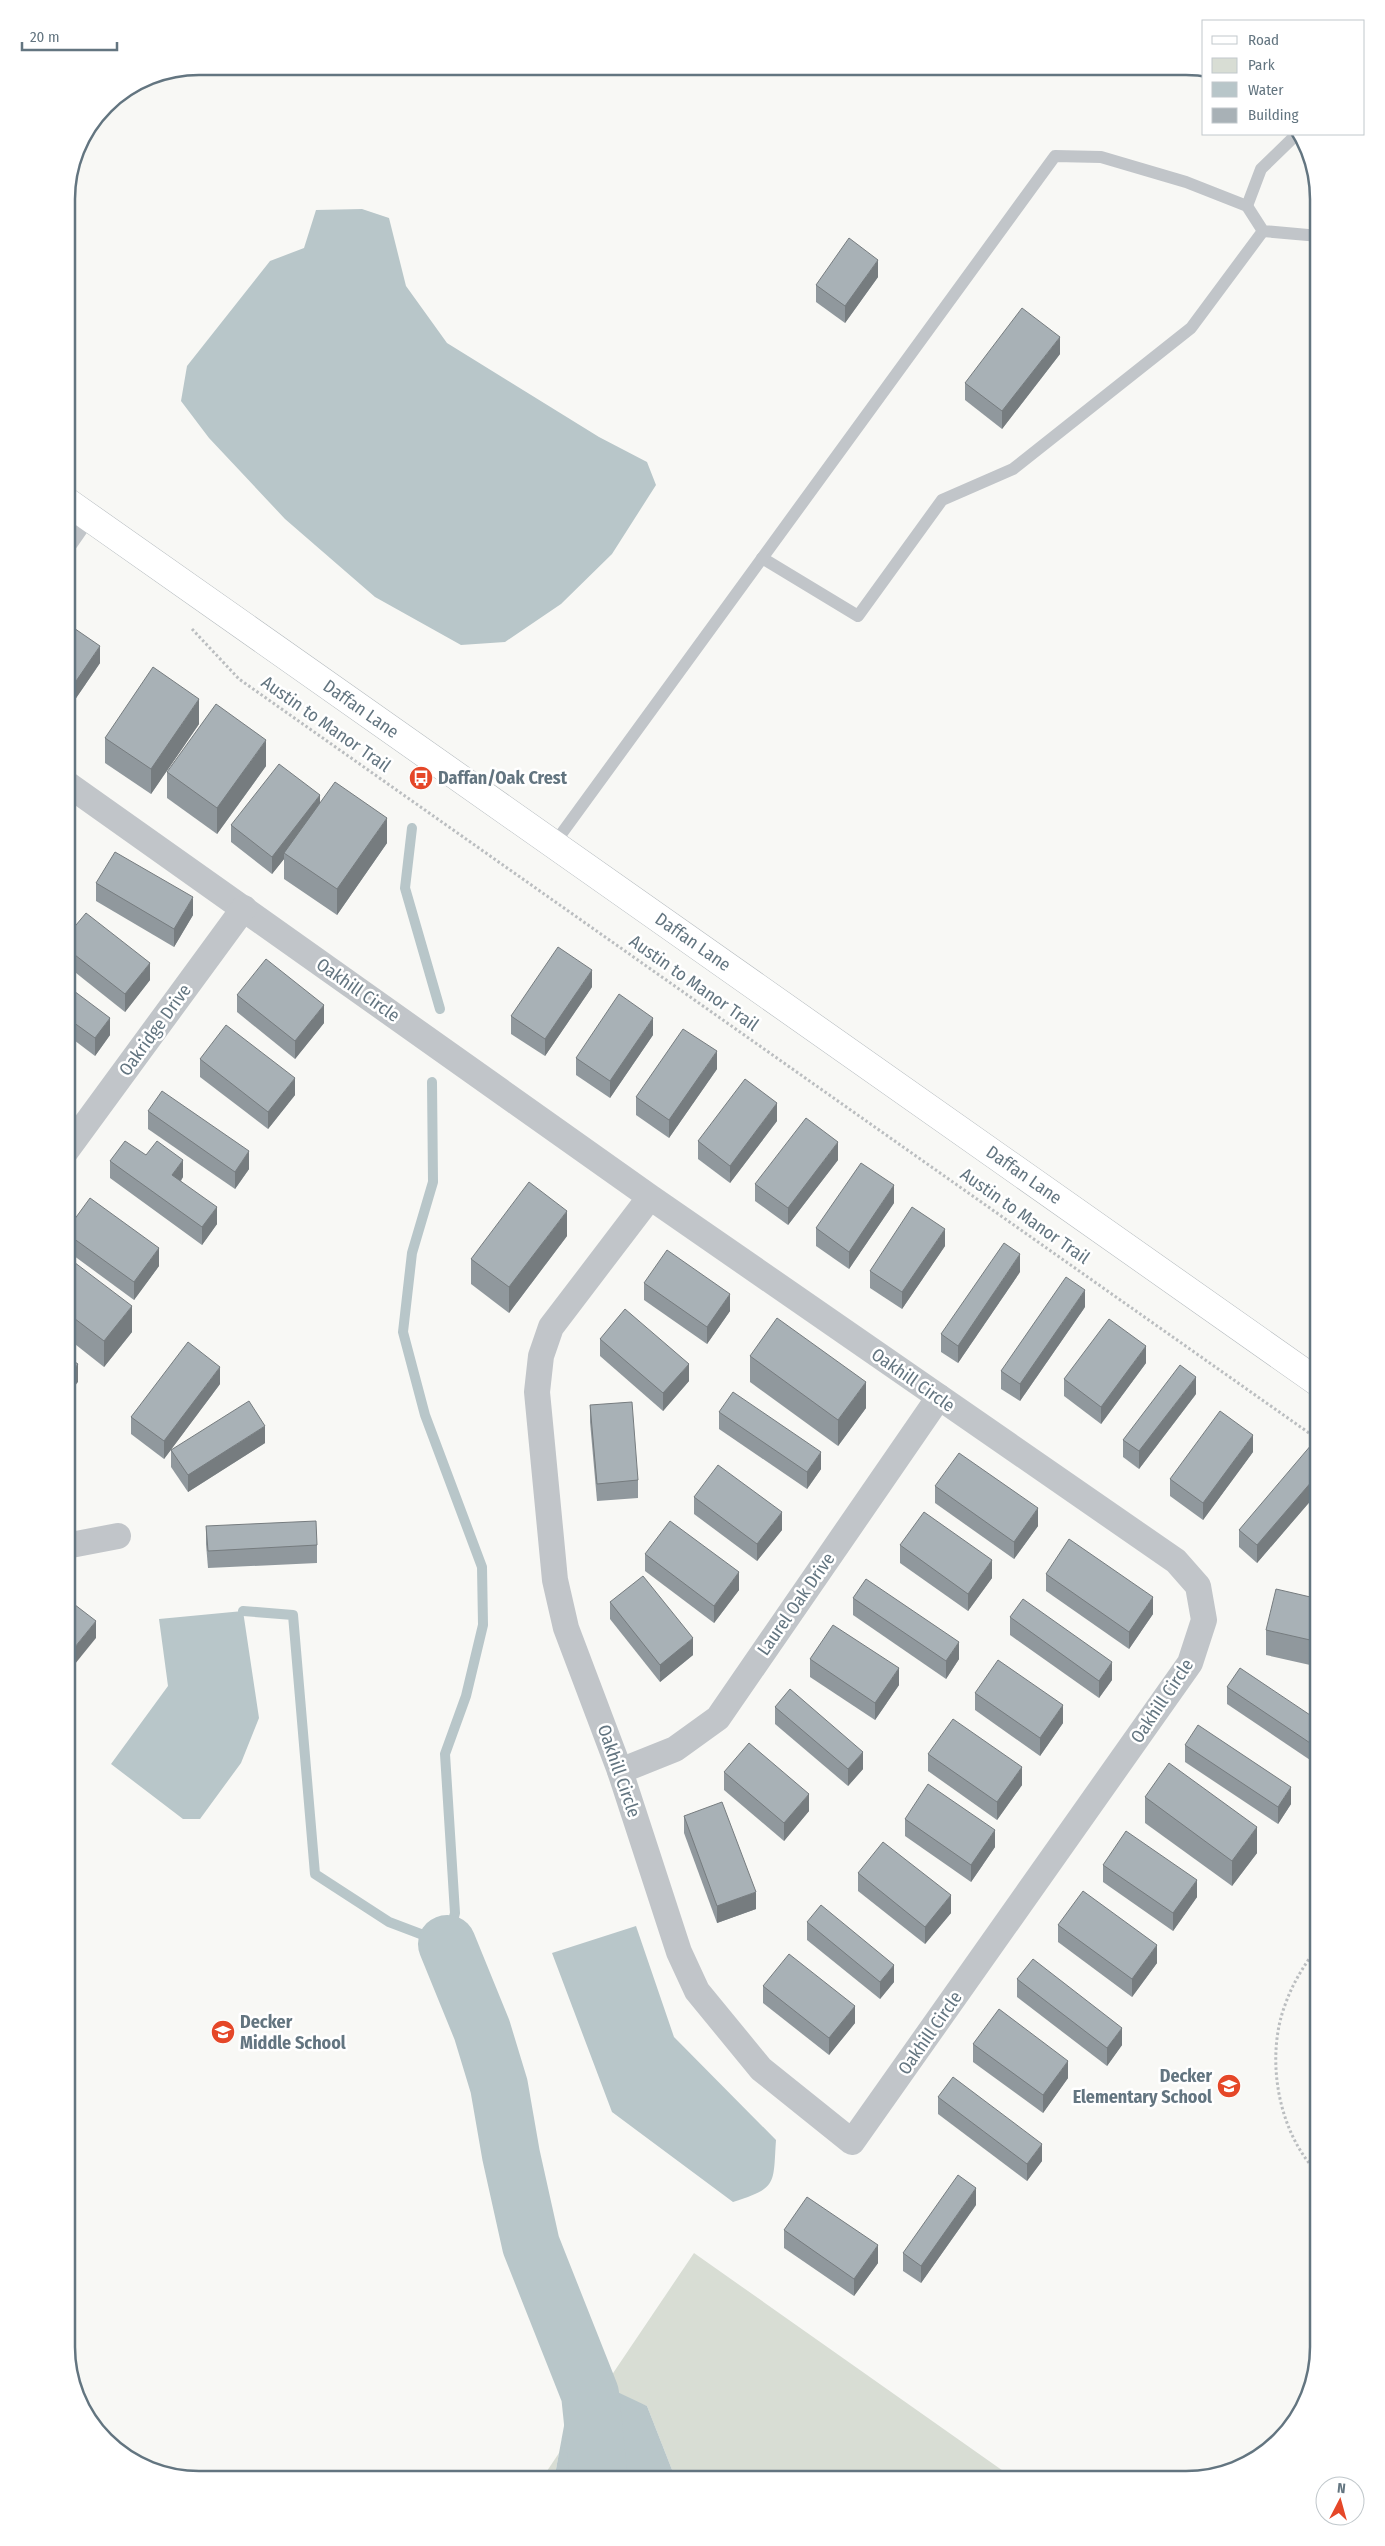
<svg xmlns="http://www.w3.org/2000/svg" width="1385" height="2546" font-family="'Fira Sans Condensed',sans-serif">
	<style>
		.green { fill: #d8ddd4 }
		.water { fill: #b8c6c9 }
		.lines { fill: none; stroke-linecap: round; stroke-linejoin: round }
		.stream { stroke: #b8c6c9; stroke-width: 10 }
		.river { stroke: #b8c6c9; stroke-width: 58 }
		.secondary-casing { stroke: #b3b9bd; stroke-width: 29 }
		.path { stroke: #bbbec0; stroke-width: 3; stroke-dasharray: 2.5 2.5; stroke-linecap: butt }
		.lane { stroke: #c1c5c9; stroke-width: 12 }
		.street { stroke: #c1c5c9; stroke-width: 26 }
		.secondary { stroke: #fff; stroke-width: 28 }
		.wall { fill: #90989d }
		.shaded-wall { fill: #767c7f }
		.building { fill: #a8b1b6; stroke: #767c7f }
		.labels { text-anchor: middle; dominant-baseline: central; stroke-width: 5; stroke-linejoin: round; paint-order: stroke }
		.street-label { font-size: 18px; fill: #637580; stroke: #fff }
		.poi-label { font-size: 18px; font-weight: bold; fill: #637580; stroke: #fff; text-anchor: start }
		.rim { fill: none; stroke: #637580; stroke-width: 2.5 }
	</style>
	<rect width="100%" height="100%" fill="#f8f8f5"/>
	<g class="green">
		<path d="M694,2253L1016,2480H676L647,2406L601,2391Z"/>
		<path d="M559,2453L554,2480H541Z"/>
	</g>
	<g class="water">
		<path d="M362,209L389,218L406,286L447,343L599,437L647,462L656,485L612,554L561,604L505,642L461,645L375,597L285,519L209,438L181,401L187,366L270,261L304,248L316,210Z"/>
		<path d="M243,1611L259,1718L241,1763L200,1819H183L111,1764L168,1686L159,1619Z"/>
		<path d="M636,1926L674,2037L776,2140C773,2184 778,2188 733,2202L612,2112L552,1953Z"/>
		<path d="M611,2389L647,2406L676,2480H554L569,2399Z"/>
	</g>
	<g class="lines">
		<g class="stream">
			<path d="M412,828L405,888L440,1009"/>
			<path d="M243,1611L293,1615L315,1874L389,1922L447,1944L455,1913L445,1754L466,1696L483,1625L482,1567L425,1415L403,1332L412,1253L433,1182L432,1082"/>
		</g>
		<path class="river" d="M447,1944L482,2030L499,2086L511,2155L531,2245L590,2394L599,2480"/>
		<g class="secondary-casing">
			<path id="secondary" d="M66,501L1319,1383"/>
		</g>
		<g class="path">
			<path d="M192,629L239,679L1319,1440"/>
			<path d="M1319,2174C1278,2134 1265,2058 1285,2005C1293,1982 1305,1964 1319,1945"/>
		</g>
		<g class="lane">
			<path d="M1247,206L1261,169L1297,134"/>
			<path d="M762,558L858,616L942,500L1013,469L1191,328L1263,231"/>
			<path d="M554,844L1055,156L1101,157L1186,182L1247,206L1263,231L1319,236"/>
		</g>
		<g class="street">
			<path d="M66,540L84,514"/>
			<path d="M66,783L650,1197L1176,1561L1198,1586L1204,1620L1190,1663L852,2142L761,2069L697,1991L679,1952L620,1771L566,1628L555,1580L537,1392L541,1356L551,1327L650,1197"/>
			<path d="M66,1151L244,908"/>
			<path d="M66,1543L71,1545L118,1536"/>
			<path d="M620,1771L675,1749L718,1718L939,1397"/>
		</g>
		<use href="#secondary" class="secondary"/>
	</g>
	<g class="wall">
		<path d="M878,277L845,323L816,302V285Z"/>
		<path d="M1060,354L1002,429L965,400V383Z"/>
		<path d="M66,626L100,663L72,704L66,700Z"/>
		<path d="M199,724L151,794L105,763V738Z"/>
		<path d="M266,766L217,834L167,798V772Z"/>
		<path d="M320,802L387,843L337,915L284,879V859L272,874L231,842V825Z"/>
		<path d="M96,883L193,915L174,947L96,901Z"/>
		<path d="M66,937L150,980L125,1012L66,965Z"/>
		<path d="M66,985L110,1035L95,1056L66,1034Z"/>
		<path d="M592,987L545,1056L511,1034V1016Z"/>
		<path d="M237,995L324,1023L295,1059L237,1012Z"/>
		<path d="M653,1035L610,1098L576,1075V1058Z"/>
		<path d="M200,1059L295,1095L268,1129L200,1077Z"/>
		<path d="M717,1069L669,1138L636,1115V1097Z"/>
		<path d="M148,1111L249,1169L235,1189L148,1129Z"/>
		<path d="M777,1121L730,1183L698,1159V1141Z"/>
		<path d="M146,1155L183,1177L181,1181L217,1224L202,1245L110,1178V1161Z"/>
		<path d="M838,1160L788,1225L755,1201V1184Z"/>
		<path d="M894,1203L849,1269L816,1246V1228Z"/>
		<path d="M66,1231L159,1266L134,1300L66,1250Z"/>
		<path d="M567,1236L509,1313L471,1284V1259Z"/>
		<path d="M945,1246L902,1309L870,1288V1271Z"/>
		<path d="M66,1256L132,1332L104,1367L66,1337Z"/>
		<path d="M1020,1272L958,1363L941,1352V1334Z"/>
		<path d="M644,1283L730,1311L707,1344L644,1300Z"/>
		<path d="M1085,1307L1020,1401L1001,1389V1371Z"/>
		<path d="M600,1339L689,1381L663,1411L600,1356Z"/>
		<path d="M750,1356L866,1408L838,1446L750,1382Z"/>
		<path d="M1146,1363L1101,1424L1064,1396V1379Z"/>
		<path d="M220,1384L164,1459L131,1434V1417Z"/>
		<path d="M1196,1394L1139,1469L1123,1457V1440Z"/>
		<path d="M590,1405L638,1480V1498L597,1501L590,1422Z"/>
		<path d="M719,1412L821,1469L807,1489L719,1429Z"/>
		<path d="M265,1443L188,1492L171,1467V1450Z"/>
		<path d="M1319,1450V1491L1257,1563L1239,1547V1530Z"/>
		<path d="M1253,1452L1203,1520L1170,1496V1479Z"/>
		<path d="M935,1486L1038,1526L1014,1559L935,1503Z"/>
		<path d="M694,1497L782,1530L757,1561L694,1514Z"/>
		<path d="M206,1526L317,1545V1563L208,1568L206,1544Z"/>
		<path d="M900,1545L992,1578L968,1611L900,1563Z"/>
		<path d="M645,1554L739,1590L714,1623L645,1571Z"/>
		<path d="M1046,1574L1153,1614L1129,1649L1046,1591Z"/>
		<path d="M853,1598L959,1659L946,1679L853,1615Z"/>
		<path d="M1319,1599V1667L1266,1655V1630Z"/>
		<path d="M610,1602L693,1655L660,1682L610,1619Z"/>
		<path d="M1010,1617L1112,1680L1099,1698L1010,1635Z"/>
		<path d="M810,1659L899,1685L875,1720L810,1677Z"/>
		<path d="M1227,1687L1319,1721V1766L1227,1704Z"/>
		<path d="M975,1693L1063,1723L1040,1756L975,1710Z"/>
		<path d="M775,1707L863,1769L848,1786L775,1724Z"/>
		<path d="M1185,1745L1291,1804L1278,1824L1185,1762Z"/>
		<path d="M928,1754L1022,1785L997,1820L928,1771Z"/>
		<path d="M724,1772L809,1811L784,1841L724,1790Z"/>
		<path d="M1145,1797L1257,1853L1232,1886L1145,1823Z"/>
		<path d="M684,1816L756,1909L717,1923L684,1833Z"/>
		<path d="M905,1819L995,1847L971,1882L905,1836Z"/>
		<path d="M1103,1865L1197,1897L1173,1931L1103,1882Z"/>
		<path d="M858,1873L951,1913L925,1944L858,1891Z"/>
		<path d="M807,1922L894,1982L880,1999L807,1940Z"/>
		<path d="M1058,1925L1157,1963L1132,1997L1058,1942Z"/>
		<path d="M1017,1979L1122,2045L1107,2066L1017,1997Z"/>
		<path d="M763,1986L855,2023L829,2055L763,2003Z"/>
		<path d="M973,2044L1068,2078L1043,2113L973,2062Z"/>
		<path d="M938,2097L1042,2161L1027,2181L938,2114Z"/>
		<path d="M976,2205L921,2283L903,2271V2253Z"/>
		<path d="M784,2230L878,2263L854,2296L784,2248Z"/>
	</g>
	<g class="shaded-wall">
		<path d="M878,260V277L845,323V306Z"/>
		<path d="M1060,337V354L1002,429V411Z"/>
		<path d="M100,646V663L72,704V687Z"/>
		<path d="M199,699V724L151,794V769Z"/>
		<path d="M266,740V766L217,834V808Z"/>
		<path d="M320,795V813L284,853V859L272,874V857Z"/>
		<path d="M387,818V843L337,915V889Z"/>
		<path d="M193,897V915L174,947V929Z"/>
		<path d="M150,963V980L125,1012V994Z"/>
		<path d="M592,970V987L545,1056V1039Z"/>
		<path d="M324,1005V1023L295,1059V1041Z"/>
		<path d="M110,1018V1035L95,1056V1038Z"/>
		<path d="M653,1018V1035L610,1098V1081Z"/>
		<path d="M717,1051V1069L669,1138V1120Z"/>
		<path d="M295,1078V1095L268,1129V1112Z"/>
		<path d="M777,1103V1121L730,1183V1166Z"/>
		<path d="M838,1142V1160L788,1225V1208Z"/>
		<path d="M249,1151V1169L235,1189V1172Z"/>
		<path d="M183,1160V1177L172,1192V1175Z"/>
		<path d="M894,1185V1203L849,1269V1252Z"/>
		<path d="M217,1207V1224L202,1245V1227Z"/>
		<path d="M567,1211V1236L509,1313V1287Z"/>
		<path d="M945,1229V1246L902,1309V1292Z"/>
		<path d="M159,1248V1266L134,1300V1282Z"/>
		<path d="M1020,1254V1272L958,1363V1346Z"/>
		<path d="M1085,1290V1307L1020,1401V1384Z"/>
		<path d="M730,1294V1311L707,1344V1327Z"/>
		<path d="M132,1306V1332L104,1367V1341Z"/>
		<path d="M1146,1346V1363L1101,1424V1407Z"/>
		<path d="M78,1364V1382L66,1397V1380Z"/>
		<path d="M689,1364V1381L663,1411V1393Z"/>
		<path d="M220,1367V1384L164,1459V1441Z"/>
		<path d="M1196,1377V1394L1139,1469V1451Z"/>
		<path d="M866,1382V1408L838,1446V1420Z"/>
		<path d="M265,1426V1443L188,1492V1475Z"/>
		<path d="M1253,1435V1452L1203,1520V1503Z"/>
		<path d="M821,1452V1469L807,1489V1472Z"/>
		<path d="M1319,1473V1491L1257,1563V1545Z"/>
		<path d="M1038,1508V1526L1014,1559V1542Z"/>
		<path d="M782,1512V1530L757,1561V1544Z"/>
		<path d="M992,1560V1578L968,1611V1594Z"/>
		<path d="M739,1572V1590L714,1623V1606Z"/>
		<path d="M1153,1597V1614L1129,1649V1632Z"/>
		<path d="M96,1621V1638L66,1675V1658Z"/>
		<path d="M693,1638V1655L660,1682V1665Z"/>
		<path d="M959,1642V1659L946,1679V1661Z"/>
		<path d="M1112,1662V1680L1099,1698V1681Z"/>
		<path d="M899,1668V1685L875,1720V1703Z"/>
		<path d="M1063,1705V1723L1040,1756V1738Z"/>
		<path d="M863,1752V1769L848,1786V1769Z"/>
		<path d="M1022,1767V1785L997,1820V1802Z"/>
		<path d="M1291,1787V1804L1278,1824V1807Z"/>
		<path d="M809,1794V1811L784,1841V1823Z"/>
		<path d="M1257,1827V1853L1232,1886V1861Z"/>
		<path d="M995,1830V1847L971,1882V1865Z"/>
		<path d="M1197,1880V1897L1173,1931V1913Z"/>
		<path d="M756,1892V1909L717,1923V1906Z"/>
		<path d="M951,1895V1913L925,1944V1927Z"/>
		<path d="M1157,1945V1963L1132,1997V1979Z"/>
		<path d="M894,1965V1982L880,1999V1982Z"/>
		<path d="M855,2006V2023L829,2055V2038Z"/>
		<path d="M1122,2028V2045L1107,2066V2048Z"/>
		<path d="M1068,2061V2078L1043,2113V2095Z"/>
		<path d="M1042,2144V2161L1027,2181V2164Z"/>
		<path d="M976,2188V2205L921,2283V2266Z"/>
		<path d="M878,2245V2263L854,2296V2279Z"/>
	</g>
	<g class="building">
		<path d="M849,238L878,260L845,306L816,285Z"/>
		<path d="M1022,308L1060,337L1002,411L965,383Z"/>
		<path d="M68,624L100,646L72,687L66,683V626Z"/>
		<path d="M153,667L199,699L151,769L105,738Z"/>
		<path d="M216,704L266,740L217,808L167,772Z"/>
		<path d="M279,764L320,795L272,857L231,825Z"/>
		<path d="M335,782L387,818L337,889L284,853Z"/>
		<path d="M115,852L193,897L174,929L96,883Z"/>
		<path d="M86,913L150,963L125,994L66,948V937Z"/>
		<path d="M558,947L592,970L545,1039L511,1016Z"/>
		<path d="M266,959L324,1005L295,1041L237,995Z"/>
		<path d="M66,985L110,1018L95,1038L66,1017Z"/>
		<path d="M619,994L653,1018L610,1081L576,1058Z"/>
		<path d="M226,1025L295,1078L268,1112L200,1059Z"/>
		<path d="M683,1029L717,1051L669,1120L636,1097Z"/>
		<path d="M745,1079L777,1103L730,1166L698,1141Z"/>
		<path d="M162,1091L249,1151L235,1172L148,1111Z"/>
		<path d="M806,1118L838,1142L788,1208L755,1184Z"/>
		<path d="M125,1141L146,1155L157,1141L183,1160L172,1175L217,1207L202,1227L110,1161Z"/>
		<path d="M861,1163L894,1185L849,1252L816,1228Z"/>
		<path d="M529,1182L567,1211L509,1287L471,1259Z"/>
		<path d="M90,1198L159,1248L134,1282L66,1233V1231Z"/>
		<path d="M912,1207L945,1229L902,1292L870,1271Z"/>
		<path d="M1004,1243L1020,1254L958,1346L941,1334Z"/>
		<path d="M667,1250L730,1294L707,1327L644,1283Z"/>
		<path d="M66,1256L132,1306L104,1341L66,1312Z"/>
		<path d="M1066,1277L1085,1290L1020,1384L1001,1371Z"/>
		<path d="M625,1309L689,1364L663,1393L600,1339Z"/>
		<path d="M777,1318L866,1382L838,1420L750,1356Z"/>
		<path d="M1109,1319L1146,1346L1101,1407L1064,1379Z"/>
		<path d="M188,1342L220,1367L164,1441L131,1417Z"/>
		<path d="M66,1356L78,1364L66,1380Z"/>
		<path d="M1180,1365L1196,1377L1139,1451L1123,1440Z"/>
		<path d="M733,1392L821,1452L807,1472L719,1412Z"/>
		<path d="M249,1401L265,1426L188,1475L171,1450Z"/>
		<path d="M632,1402L638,1480L597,1484L590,1405Z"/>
		<path d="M1220,1411L1253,1435L1203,1503L1170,1479Z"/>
		<path d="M1312,1444L1319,1450V1473L1257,1545L1239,1530Z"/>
		<path d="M959,1453L1038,1508L1014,1542L935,1486Z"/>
		<path d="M718,1465L782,1512L757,1544L694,1497Z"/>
		<path d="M924,1512L992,1560L968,1594L900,1545Z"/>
		<path d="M316,1521L317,1545L208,1551L206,1526Z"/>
		<path d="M670,1521L739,1572L714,1606L645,1554Z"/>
		<path d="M1069,1539L1153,1597L1129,1632L1046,1574Z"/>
		<path d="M643,1576L693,1638L660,1665L610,1602Z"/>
		<path d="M866,1579L959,1642L946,1661L853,1598Z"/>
		<path d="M1276,1589L1319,1599V1642L1266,1630Z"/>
		<path d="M66,1598L96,1621L66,1658Z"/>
		<path d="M1023,1599L1112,1662L1099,1681L1010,1617Z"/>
		<path d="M833,1625L899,1668L875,1703L810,1659Z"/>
		<path d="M998,1660L1063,1705L1040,1738L975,1693Z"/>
		<path d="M1240,1668L1319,1721V1749L1227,1687Z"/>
		<path d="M790,1689L863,1752L848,1769L775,1707Z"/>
		<path d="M953,1719L1022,1767L997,1802L928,1754Z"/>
		<path d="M1198,1725L1291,1787L1278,1807L1185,1745Z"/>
		<path d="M749,1743L809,1794L784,1823L724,1772Z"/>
		<path d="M1169,1763L1257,1827L1232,1861L1145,1797Z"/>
		<path d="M928,1784L995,1830L971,1865L905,1819Z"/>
		<path d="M722,1802L756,1892L717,1906L684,1816Z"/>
		<path d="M1126,1831L1197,1880L1173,1913L1103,1865Z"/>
		<path d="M883,1842L951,1895L925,1927L858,1873Z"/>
		<path d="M1083,1891L1157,1945L1132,1979L1058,1925Z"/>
		<path d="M821,1905L894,1965L880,1982L807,1922Z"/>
		<path d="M789,1954L855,2006L829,2038L763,1986Z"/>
		<path d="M1033,1959L1122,2028L1107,2048L1017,1979Z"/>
		<path d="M999,2009L1068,2061L1043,2095L973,2044Z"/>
		<path d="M953,2077L1042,2144L1027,2164L938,2097Z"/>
		<path d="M958,2175L976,2188L921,2266L903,2253Z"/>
		<path d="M807,2197L878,2245L854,2279L784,2230Z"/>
	</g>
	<defs>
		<g id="bus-disc" transform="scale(1.25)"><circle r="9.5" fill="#e54728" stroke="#fff"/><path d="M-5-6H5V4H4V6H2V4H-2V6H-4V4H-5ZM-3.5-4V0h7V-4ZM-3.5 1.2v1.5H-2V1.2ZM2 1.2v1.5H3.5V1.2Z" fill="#fff"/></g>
		<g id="school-disc" transform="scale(1.25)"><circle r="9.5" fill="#e54728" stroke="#fff"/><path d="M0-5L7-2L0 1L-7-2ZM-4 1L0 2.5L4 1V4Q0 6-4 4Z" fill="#fff"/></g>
	</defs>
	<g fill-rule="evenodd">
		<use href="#bus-disc" x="421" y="778"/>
		<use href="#school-disc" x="223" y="2032"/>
		<use href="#school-disc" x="1229" y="2086"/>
	</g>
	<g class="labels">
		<g class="street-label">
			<text transform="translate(361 709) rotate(35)">Daffan Lane</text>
			<text transform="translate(326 724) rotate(35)">Austin to Manor Trail</text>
			<text transform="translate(693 942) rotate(35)">Daffan Lane</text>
			<text transform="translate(694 983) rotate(35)">Austin to Manor Trail</text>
			<text transform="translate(358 990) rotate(35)">Oakhill Circle</text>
			<text transform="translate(155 1030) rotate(-54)">Oakridge Drive</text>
			<text transform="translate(1024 1175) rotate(35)">Daffan Lane</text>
			<text transform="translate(1025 1216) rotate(35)">Austin to Manor Trail</text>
			<text transform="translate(913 1380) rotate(35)">Oakhill Circle</text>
			<text transform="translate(796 1604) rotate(-55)">Laurel Oak Drive</text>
			<text transform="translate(1162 1701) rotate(-56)">Oakhill Circle</text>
			<text transform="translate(619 1771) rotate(71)">Oakhill Circle</text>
			<text transform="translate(930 2033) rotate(-55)">Oakhill Circle</text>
		</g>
		<g class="poi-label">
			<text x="438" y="778">Daffan/Oak Crest</text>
			<text x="240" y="2022">Decker<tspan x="240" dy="21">Middle School</tspan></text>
			<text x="1212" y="2076" text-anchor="end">Decker<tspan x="1212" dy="21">Elementary School</tspan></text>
		</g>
	</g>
	<path d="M0 0H1385V2546H0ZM199 75H1186A124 124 0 0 1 1310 199V2347A124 124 0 0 1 1186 2471H199A124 124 0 0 1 75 2347V199A124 124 0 0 1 199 75Z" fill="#fff" fill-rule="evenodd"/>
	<path class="rim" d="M199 75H1186A124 124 0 0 1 1310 199V2347A124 124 0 0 1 1186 2471H199A124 124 0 0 1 75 2347V199A124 124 0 0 1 199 75Z"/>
	<rect x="1202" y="20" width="162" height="115" fill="#ffffff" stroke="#c1c8cc"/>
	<rect x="1212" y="36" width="25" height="8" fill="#ffffff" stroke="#c1c8cc"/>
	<text x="1248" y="45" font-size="15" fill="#637580">Road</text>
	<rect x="1212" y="58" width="25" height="15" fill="#d8ddd4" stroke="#c1c8cc"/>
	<text x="1248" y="70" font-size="15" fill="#637580">Park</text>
	<rect x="1212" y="82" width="25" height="15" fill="#b8c6c9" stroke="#c1c8cc"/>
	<text x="1248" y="95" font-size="15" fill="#637580">Water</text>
	<rect x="1212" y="108" width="25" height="15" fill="#a8b1b6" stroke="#c1c8cc"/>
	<text x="1248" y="120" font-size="15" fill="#637580">Building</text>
	<g transform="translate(1340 2501) rotate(6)"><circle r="24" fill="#ffffff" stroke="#c1c8cc"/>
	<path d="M0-4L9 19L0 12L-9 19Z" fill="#e54728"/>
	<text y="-8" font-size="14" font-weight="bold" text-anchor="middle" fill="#637580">N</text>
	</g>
	<path d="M22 42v8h95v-8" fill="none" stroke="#637580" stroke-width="2.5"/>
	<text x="30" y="42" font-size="15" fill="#637580" stroke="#ffffff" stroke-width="4" paint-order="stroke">20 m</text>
</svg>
